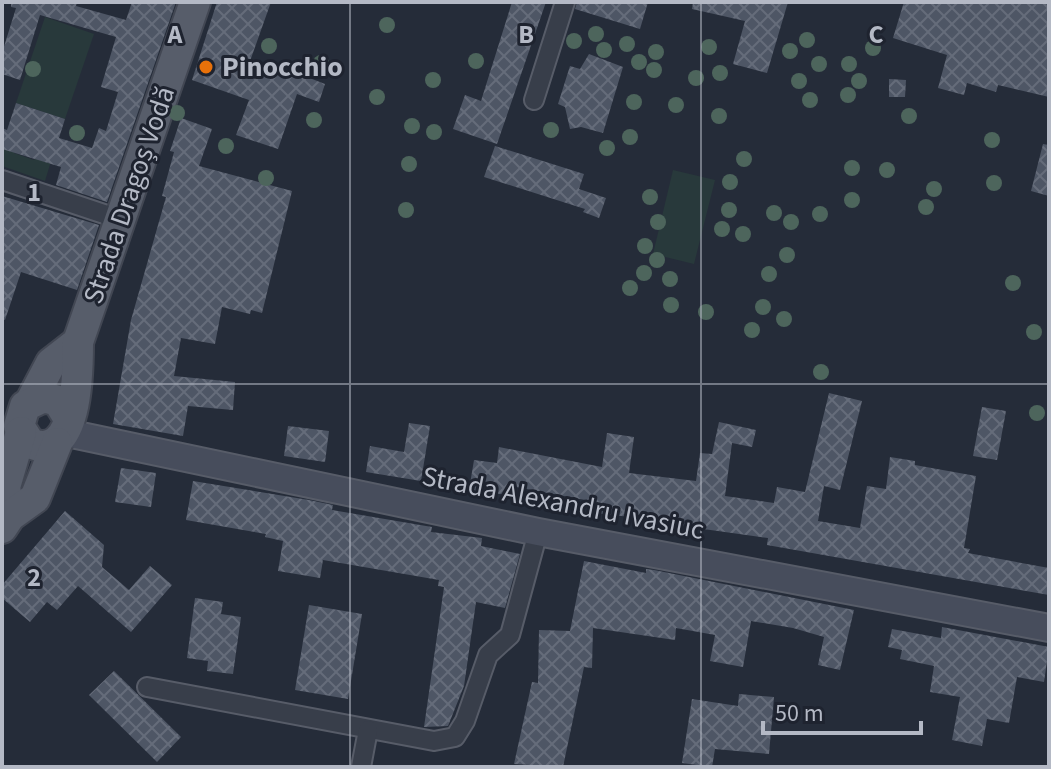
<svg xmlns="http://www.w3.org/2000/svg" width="1051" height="769" font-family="'Source Sans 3',sans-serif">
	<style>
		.grass { fill: #28393b }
		.building { fill: url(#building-cross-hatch) }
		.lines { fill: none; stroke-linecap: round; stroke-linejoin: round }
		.minor-casing { stroke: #575c68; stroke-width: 22 }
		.secondary-casing { stroke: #575c68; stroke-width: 30 }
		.primary-casing { stroke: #424753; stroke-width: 34 }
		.minor { stroke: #383e4a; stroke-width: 18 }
		.secondary { stroke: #474d5c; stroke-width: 26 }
		.primary { stroke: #575d6a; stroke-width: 30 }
		.tree { fill: #4d655c }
		.grid { fill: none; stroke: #b4b9c5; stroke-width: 2; stroke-opacity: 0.55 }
		.food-dot { fill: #e8710a; stroke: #1e232f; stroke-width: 3 }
		.labels { text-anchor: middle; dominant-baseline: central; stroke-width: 6; stroke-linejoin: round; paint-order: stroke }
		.poi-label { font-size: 28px; font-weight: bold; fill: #b4b9c5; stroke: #1e232f; text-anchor: start }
		.street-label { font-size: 28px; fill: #b4b9c5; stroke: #1e232f }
		.grid-label { font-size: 26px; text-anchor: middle; font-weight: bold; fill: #b4b9c5; stroke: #1e232f; stroke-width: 6; stroke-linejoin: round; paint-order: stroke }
	</style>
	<defs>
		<pattern id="building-cross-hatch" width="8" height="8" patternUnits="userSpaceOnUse" patternTransform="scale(2)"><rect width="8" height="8" fill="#4e5665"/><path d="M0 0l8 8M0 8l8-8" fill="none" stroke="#656c7a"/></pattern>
	</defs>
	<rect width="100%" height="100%" fill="#252c39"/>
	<g class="grass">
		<path d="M45,17L94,34L65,119L16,103Z"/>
		<path d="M2,144L16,145L14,153L34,160L37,153L52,158L45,181L2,166Z"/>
		<path d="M673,170L715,180L694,264L653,254Z"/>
	</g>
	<g class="building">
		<path d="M11,2H77L76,6L126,20L132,2H176L107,202L56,185L61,167L2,149V128L7,130L16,103L65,119L59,138L92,148L99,128L106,131L118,92L101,87L116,37L40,15L20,80L2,74V53L16,8L11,7Z"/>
		<path d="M217,2H271L249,64L286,78L289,70L325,84L319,102L297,94L278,149L236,135L249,100L192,80Z"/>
		<path d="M512,2H546L497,144L453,129L465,95L481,101Z"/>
		<path d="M577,2H648L640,29L575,9Z"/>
		<path d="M693,2H788L767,73L733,64L745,21L692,9Z"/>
		<path d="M904,2H1049V97L998,85L996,92L967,83L964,95L938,88L947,55L893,38Z"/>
		<path d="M589,54L623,67L603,133L581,127L570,129L565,107L558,104L570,66L580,69Z"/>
		<path d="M889,79L906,80L905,97H889Z"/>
		<path d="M181,118L212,129L199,166L292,191L262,313L251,310L250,314L222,307L215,344L181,338L174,376L235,382L233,410L188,406L183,436L113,424L131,320L166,197L162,196L174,152L170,151Z"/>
		<path d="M1043,144L1049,145V196L1031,191Z"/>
		<path d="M495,146L584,174L579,189L606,198L599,218L583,212L585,209L484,177Z"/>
		<path d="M2,196L99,225L77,290L21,272L5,320L2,319Z"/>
		<path d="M829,393L862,401L840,490L824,486L818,521L860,528L867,486L886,489L890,457L915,461V465L976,476L964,548L970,549L968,553L1049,568V595L767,545L768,538L682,526L683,523L595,513L596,502L516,487L515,496L469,490L474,460L497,463L499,447L602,467L607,433L634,437L629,473L696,481L700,453L712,454L719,422L756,430L752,447L732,443L725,496L774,503L777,487L805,492Z"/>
		<path d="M982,407L1006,411L997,460L973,456Z"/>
		<path d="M409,423L430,426L421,481L366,472L370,446L404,452Z"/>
		<path d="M288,426L329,431L325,462L284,456Z"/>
		<path d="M121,468L156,473L151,507L115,502Z"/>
		<path d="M193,481L309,500L333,505L332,510L432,527L431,532L482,538L481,546L520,554L505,608L476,602L464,686L448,726L424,727L444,587L438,586L439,580L323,560L320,578L278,571L283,541L265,537L266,534L186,520Z"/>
		<path d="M65,511L104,545L102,567L129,590L150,566L172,585L131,632L78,586L57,610L47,602L30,622L2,598V585Z"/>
		<path d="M584,561L646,573V569L654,570L854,610L840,670L818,665L824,637L793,628L751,621L743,667L710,661L715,635L676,628L675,640L593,628L592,668L584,667L563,767L514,764L532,682L538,683L539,630L570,631Z"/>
		<path d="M195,598L223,602L221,614L241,617L233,674L207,671L208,661L187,658Z"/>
		<path d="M309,605L362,614L348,699L295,690Z"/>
		<path d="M942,627L1049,647L1044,682L1017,677L1009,723L987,719L982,746L952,740L960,697L930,692L934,666L900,659L902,650L888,647L892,629L941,638Z"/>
		<path d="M114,671L181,737L157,762L89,695Z"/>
		<path d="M739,694L774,697L769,754L715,749L712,767L682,763L692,699L738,706Z"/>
	</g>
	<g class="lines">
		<g class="minor-casing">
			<g id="minor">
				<path d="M534,100L565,2"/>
				<path d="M2,180L122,220"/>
				<path d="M147,687L434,741L455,737L465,721L488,655L510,635L538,532"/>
				<path d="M361,767L368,730"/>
			</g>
		</g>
		<g class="secondary-casing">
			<path id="secondary" d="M67,433L538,532L1049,628"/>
		</g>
		<g class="primary-casing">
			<g id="primary">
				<path d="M31,401L51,363L78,342"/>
				<path d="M69,419L58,401L44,397L25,406L19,426L30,443C78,464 78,371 78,342L195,2"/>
				<path d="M10,516L5,487L21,432"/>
				<path d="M2,528L10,516L35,498L57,443"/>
			</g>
		</g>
		<use href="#minor" class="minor"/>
		<use href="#secondary" class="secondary"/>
		<use href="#primary" class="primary"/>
	</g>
	<g class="tree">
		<circle cx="387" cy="25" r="8"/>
		<circle cx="596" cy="34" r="8"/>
		<circle cx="807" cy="40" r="8"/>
		<circle cx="574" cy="41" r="8"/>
		<circle cx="627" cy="44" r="8"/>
		<circle cx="269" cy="46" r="8"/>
		<circle cx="709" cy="47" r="8"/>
		<circle cx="873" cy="48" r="8"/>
		<circle cx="604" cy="50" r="8"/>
		<circle cx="790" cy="51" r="8"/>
		<circle cx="656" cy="52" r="8"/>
		<circle cx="476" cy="61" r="8"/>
		<circle cx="639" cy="62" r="8"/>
		<circle cx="321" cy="63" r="8"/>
		<circle cx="819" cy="64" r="8"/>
		<circle cx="849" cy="64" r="8"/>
		<circle cx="33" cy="69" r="8"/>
		<circle cx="654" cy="70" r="8"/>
		<circle cx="720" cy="73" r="8"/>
		<circle cx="696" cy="78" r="8"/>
		<circle cx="433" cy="80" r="8"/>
		<circle cx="799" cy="81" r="8"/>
		<circle cx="859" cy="81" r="8"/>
		<circle cx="848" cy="95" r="8"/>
		<circle cx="377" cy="97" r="8"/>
		<circle cx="810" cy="100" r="8"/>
		<circle cx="634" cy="102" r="8"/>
		<circle cx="676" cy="105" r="8"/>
		<circle cx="177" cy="113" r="8"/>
		<circle cx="719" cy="116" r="8"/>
		<circle cx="909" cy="116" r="8"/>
		<circle cx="314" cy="120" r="8"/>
		<circle cx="412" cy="126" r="8"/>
		<circle cx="551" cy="130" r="8"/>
		<circle cx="434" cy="132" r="8"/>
		<circle cx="77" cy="133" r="8"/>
		<circle cx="630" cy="137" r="8"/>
		<circle cx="992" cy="140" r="8"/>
		<circle cx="226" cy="146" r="8"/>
		<circle cx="607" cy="148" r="8"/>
		<circle cx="744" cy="159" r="8"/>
		<circle cx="409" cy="164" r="8"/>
		<circle cx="852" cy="168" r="8"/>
		<circle cx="887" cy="170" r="8"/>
		<circle cx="266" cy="178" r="8"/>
		<circle cx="730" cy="182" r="8"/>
		<circle cx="994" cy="183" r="8"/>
		<circle cx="934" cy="189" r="8"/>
		<circle cx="650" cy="197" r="8"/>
		<circle cx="852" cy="200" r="8"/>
		<circle cx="926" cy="207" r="8"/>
		<circle cx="406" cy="210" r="8"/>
		<circle cx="729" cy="210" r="8"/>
		<circle cx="774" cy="213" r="8"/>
		<circle cx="820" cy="214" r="8"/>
		<circle cx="658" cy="222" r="8"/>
		<circle cx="791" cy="222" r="8"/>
		<circle cx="722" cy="229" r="8"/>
		<circle cx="743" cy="234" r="8"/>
		<circle cx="645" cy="246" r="8"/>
		<circle cx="787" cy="255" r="8"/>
		<circle cx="657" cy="260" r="8"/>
		<circle cx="644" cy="273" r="8"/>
		<circle cx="769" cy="274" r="8"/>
		<circle cx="670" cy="279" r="8"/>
		<circle cx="1013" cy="283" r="8"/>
		<circle cx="630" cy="288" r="8"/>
		<circle cx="671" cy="305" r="8"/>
		<circle cx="763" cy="307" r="8"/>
		<circle cx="706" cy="312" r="8"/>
		<circle cx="784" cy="319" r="8"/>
		<circle cx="752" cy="330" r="8"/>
		<circle cx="1034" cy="332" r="8"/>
		<circle cx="821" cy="372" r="8"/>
		<circle cx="1037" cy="413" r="8"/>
	</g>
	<path class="grid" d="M350,2V767M701,2V767M2,384H1049"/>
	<circle class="food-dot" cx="206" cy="67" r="8"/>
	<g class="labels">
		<g class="poi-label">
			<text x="222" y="67">Pinocchio</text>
		</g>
		<g class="street-label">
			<text transform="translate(129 195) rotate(-71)">Strada Dragoș Vodă</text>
			<text transform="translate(563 503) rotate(11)">Strada Alexandru Ivasiuc</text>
		</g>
	</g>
	<g class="grid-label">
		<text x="175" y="43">A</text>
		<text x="526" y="43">B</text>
		<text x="876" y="43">C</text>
		<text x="34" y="201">1</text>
		<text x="34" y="586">2</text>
	</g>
	<rect width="1051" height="769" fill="none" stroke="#b4b9c5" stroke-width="8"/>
	<path d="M763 721v12h158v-12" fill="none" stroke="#b4b9c5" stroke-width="4"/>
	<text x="775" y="721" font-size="24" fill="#b4b9c5" stroke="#1e232f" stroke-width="6" paint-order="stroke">50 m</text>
</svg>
